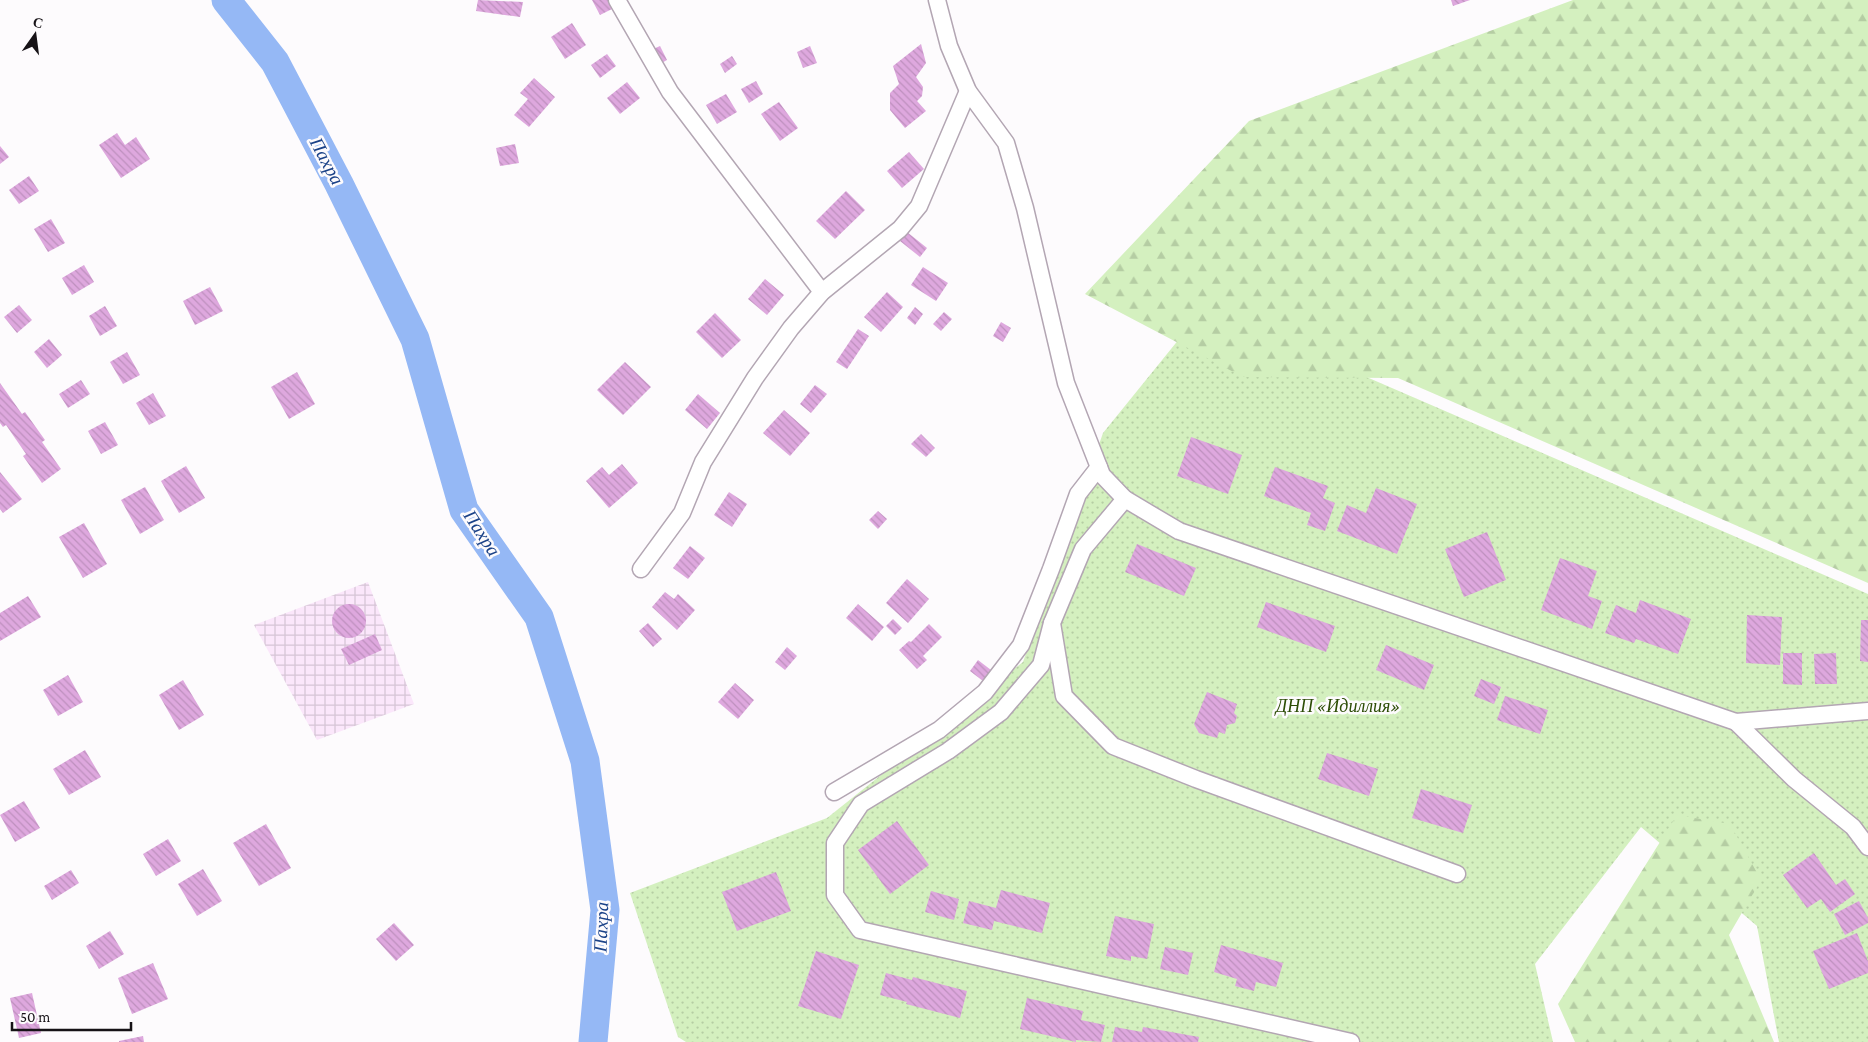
<svg xmlns="http://www.w3.org/2000/svg" width="1868" height="1042" font-family="'Crimson Pro',serif">
	<style>
		.industrial { fill: url(#industrial-grid) }
		.grass { fill: url(#grass-dots) }
		.forest { fill: url(#forest-firs) }
		.lines { fill: none; stroke-linecap: round; stroke-linejoin: round }
		.river { stroke: #95b8f5; stroke-width: 29 }
		.building { fill: url(#building-back-hatch) }
		.minor-casing { stroke: #b3a6b3; stroke-width: 19 }
		.minor { stroke: #fff; stroke-width: 16 }
		.labels { text-anchor: middle; dominant-baseline: central; stroke-width: 5; stroke-linejoin: round; paint-order: stroke }
		.park-label { font-size: 18px; font-style: italic; fill: #2d4d06; stroke: #fdfbfd }
		.water-label { font-size: 19px; font-style: italic; fill: #1b4288; stroke: #fdfbfd }
	</style>
	<defs>
		<pattern id="industrial-grid" width="8" height="8" patternUnits="userSpaceOnUse" patternTransform="scale(1.25)"><rect width="8" height="8" fill="#fbe7fb"/><path d="M0 4h8M4 0v8" fill="none" stroke="#d6c5d6"/></pattern>
		<pattern id="grass-dots" width="8" height="8" patternUnits="userSpaceOnUse" patternTransform="scale(1.25)"><rect width="8" height="8" fill="#d4f0bf"/><path d="M2 2h.1M6 6h.1" fill="none" stroke="#b5cda3" stroke-width="1.8" stroke-linecap="round"/></pattern>
		<pattern id="forest-firs" width="22" height="20" patternUnits="userSpaceOnUse" patternTransform="scale(1.25)"><rect width="22" height="20" fill="#d4f0bf"/><path d="M5 1l3.5 6h-7zM16 11l3.5 6h-7z" fill="#b5cda3"/></pattern>
		<pattern id="building-back-hatch" width="6" height="6" patternUnits="userSpaceOnUse" patternTransform="scale(1.25)"><rect width="6" height="6" fill="#dea8de"/><path d="M-1 5l2 2M0 0l6 6M5-1l2 2" fill="none" stroke="#be90be"/></pattern>
	</defs>
	<rect width="100%" height="100%" fill="#fdfbfd"/>
	<path class="industrial" d="M368,582L414,704L317,740L254,625Z"/>
	<path class="grass" d="M1205,307L1868,594V1042H1779L1757,926L1641,827L1535,964L1553,1042H686L678,1037L630,893L827,818L1023,662L1103,433Z"/>
	<g class="forest">
		<path d="M1573,0H1868V583L1398,378L1243,377L1085,294L1249,121Z"/>
		<path d="M1677,815L1730,824L1761,880L1729,935L1774,1042H1575L1558,1004Z"/>
	</g>
	<g class="lines">
		<path class="river" d="M226,0L275,62L339,184L415,339L464,510L539,617L585,761L605,910L593,1042"/>
	</g>
	<g class="building">
		<path d="M478,0L523,2L520,17L476,11Z"/>
		<path d="M592,0H608L612,9L600,15Z"/>
		<path d="M1451,0H1470L1453,6Z"/>
		<path d="M572,23L586,45L565,59L551,37Z"/>
		<path d="M921,44L926,63L916,77L923,87L922,96L917,101L926,111L905,128L890,110V93L899,84L893,66Z"/>
		<path d="M660,46L667,60L658,65L651,50Z"/>
		<path d="M810,46L817,63L803,68L797,52Z"/>
		<path d="M607,54L616,66L600,78L591,65Z"/>
		<path d="M732,56L737,64L725,73L720,64Z"/>
		<path d="M534,78L555,97L529,127L514,115L528,99L520,93Z"/>
		<path d="M756,81L763,94L749,103L741,89Z"/>
		<path d="M627,82L640,98L620,114L607,98Z"/>
		<path d="M726,94L737,112L717,124L706,105Z"/>
		<path d="M779,102L798,128L780,141L761,114Z"/>
		<path d="M117,133L125,145L136,137L150,159L121,178L99,145Z"/>
		<path d="M515,144L519,163L500,166L496,148Z"/>
		<path d="M0,146L9,157L0,164Z"/>
		<path d="M909,152L924,169L902,188L887,171Z"/>
		<path d="M29,176L39,191L19,204L9,190Z"/>
		<path d="M846,191L865,210L835,239L816,221Z"/>
		<path d="M51,219L65,243L48,252L34,229Z"/>
		<path d="M907,232L927,248L920,257L900,241Z"/>
		<path d="M84,265L94,282L72,295L62,278Z"/>
		<path d="M923,267L948,283L936,301L911,285Z"/>
		<path d="M765,279L784,295L767,315L748,299Z"/>
		<path d="M210,287L223,311L195,325L183,301Z"/>
		<path d="M887,292L903,307L881,332L864,317Z"/>
		<path d="M19,305L32,320L17,333L4,317Z"/>
		<path d="M105,306L117,326L100,336L89,316Z"/>
		<path d="M915,307L923,314L915,325L907,318Z"/>
		<path d="M944,312L952,319L941,331L933,324Z"/>
		<path d="M715,313L741,340L722,358L696,332Z"/>
		<path d="M1001,322L1011,328L1003,342L993,336Z"/>
		<path d="M858,329L869,336L847,369L836,362Z"/>
		<path d="M49,339L62,355L47,368L34,352Z"/>
		<path d="M127,352L140,375L123,384L110,362Z"/>
		<path d="M625,362L651,387L623,415L597,390Z"/>
		<path d="M297,372L315,404L289,419L271,387Z"/>
		<path d="M81,380L90,394L68,408L59,394Z"/>
		<path d="M0,383L22,414L25,412L45,440L42,442L61,469L42,483L23,456L26,454L6,425L3,427L0,423Z"/>
		<path d="M815,385L827,394L811,413L800,404Z"/>
		<path d="M153,393L166,416L149,425L136,403Z"/>
		<path d="M698,394L720,413L707,429L685,410Z"/>
		<path d="M784,410L810,433L790,456L763,433Z"/>
		<path d="M105,422L118,445L101,454L88,431Z"/>
		<path d="M921,434L935,448L926,457L911,444Z"/>
		<path d="M1191,437L1242,455L1228,494L1177,476Z"/>
		<path d="M622,464L638,483L609,508L586,481L602,467L609,475Z"/>
		<path d="M186,466L205,498L179,513L161,481Z"/>
		<path d="M1275,467L1328,486L1323,498L1335,503L1325,531L1307,525L1311,513L1264,496Z"/>
		<path d="M0,472L22,499L3,513L0,509Z"/>
		<path d="M145,487L164,520L140,534L121,500Z"/>
		<path d="M1376,488L1417,504L1397,554L1337,531L1347,505L1366,513Z"/>
		<path d="M729,492L747,504L732,527L714,515Z"/>
		<path d="M878,511L887,519L878,529L869,520Z"/>
		<path d="M84,523L107,564L83,578L59,537Z"/>
		<path d="M1487,532L1506,580L1464,597L1445,549Z"/>
		<path d="M1137,544L1196,568L1184,596L1125,572Z"/>
		<path d="M690,546L705,558L688,579L673,568Z"/>
		<path d="M1560,558L1597,571L1588,596L1602,601L1592,629L1541,610Z"/>
		<path d="M907,579L929,599L908,623L886,603Z"/>
		<path d="M665,592L674,599L678,594L695,610L677,630L652,607Z"/>
		<path d="M28,596L41,617L0,641V613Z"/>
		<path d="M1640,600L1691,619L1678,654L1636,639L1634,643L1605,633L1616,605L1636,613Z"/>
		<path d="M1266,602L1335,626L1326,652L1257,627Z"/>
		<circle cx="349" cy="621" r="17"/>
		<path d="M858,604L884,627L872,641L846,618Z"/>
		<path d="M1747,615L1782,617L1780,665L1746,663Z"/>
		<path d="M893,619L902,628L895,635L886,626Z"/>
		<path d="M1861,620H1868V662L1860,661Z"/>
		<path d="M648,623L662,639L653,647L639,631Z"/>
		<path d="M929,624L942,637L923,656L927,660L917,669L899,650L909,641L911,642Z"/>
		<path d="M375,634L382,650L349,665L341,649Z"/>
		<path d="M1386,645L1434,665L1424,690L1376,670Z"/>
		<path d="M787,647L797,656L785,670L775,662Z"/>
		<path d="M1783,653H1802V685L1783,684Z"/>
		<path d="M1836,653L1837,684H1815L1814,654Z"/>
		<path d="M978,660L991,670L983,681L970,671Z"/>
		<path d="M68,675L83,702L58,716L43,690Z"/>
		<path d="M1481,679L1501,687L1494,704L1474,696Z"/>
		<path d="M183,680L204,715L179,730L159,695Z"/>
		<path d="M735,683L754,700L738,719L718,702Z"/>
		<path d="M1207,692L1237,704L1234,713L1237,716L1235,723L1227,725L1225,734L1219,732L1217,738L1199,733L1194,724Z"/>
		<path d="M1505,696L1548,710L1540,734L1497,720Z"/>
		<path d="M85,750L101,777L69,795L53,769Z"/>
		<path d="M1327,753L1378,769L1369,796L1318,779Z"/>
		<path d="M1421,789L1472,805L1463,833L1412,818Z"/>
		<path d="M24,801L40,828L15,842L0,815Z"/>
		<path d="M897,821L929,865L890,894L858,850Z"/>
		<path d="M266,824L291,868L259,886L233,843Z"/>
		<path d="M168,839L181,861L156,876L143,854Z"/>
		<path d="M1814,853L1836,885L1845,879L1855,894L1830,912L1821,899L1807,908L1783,875Z"/>
		<path d="M203,869L222,901L197,916L178,884Z"/>
		<path d="M71,870L79,883L52,900L44,886Z"/>
		<path d="M776,872L791,911L737,931L722,892Z"/>
		<path d="M1001,890L1050,903L1042,933L994,921L992,930L963,923L969,901L996,908Z"/>
		<path d="M931,891L959,899L954,920L925,912Z"/>
		<path d="M1859,901L1868,918V923L1845,935L1834,914Z"/>
		<path d="M1115,916L1154,924L1147,959L1131,956V961L1106,956Z"/>
		<path d="M394,923L414,945L396,961L376,939Z"/>
		<path d="M110,931L124,954L99,969L86,946Z"/>
		<path d="M1857,933L1868,961V973L1829,989L1813,951Z"/>
		<path d="M1221,945L1283,963L1276,987L1256,982L1254,991L1235,986L1237,979L1214,972Z"/>
		<path d="M1165,947L1193,953L1188,975L1160,969Z"/>
		<path d="M816,951L859,965L841,1019L798,1006Z"/>
		<path d="M153,963L168,999L132,1014L118,978Z"/>
		<path d="M886,973L912,980L913,977L967,991L960,1018L906,1004L907,1002L880,995Z"/>
		<path d="M32,993L41,1033L19,1038L10,998Z"/>
		<path d="M1027,998L1083,1011L1081,1020L1105,1025L1101,1042L1076,1040V1042L1020,1029Z"/>
		<path d="M1115,1027L1142,1032L1143,1027L1199,1037L1198,1042H1112Z"/>
		<path d="M143,1036L144,1042H119V1041Z"/>
	</g>
	<g class="lines">
		<g class="minor-casing">
			<g id="minor">
				<path d="M617,0L670,92L822,292"/>
				<path d="M937,0L949,46L968,91L1006,143L1025,208L1066,383L1102,475L1125,499L1179,531L1736,722L1868,711"/>
				<path d="M1125,499L1083,549L1052,623L1064,696L1113,746L1196,779L1457,874"/>
				<path d="M641,569L682,513L703,462L755,378L791,328L822,292L900,229L919,206L968,91"/>
				<path d="M1052,623L1041,665L1001,712L948,751L861,804L835,843V895L860,930L1351,1042"/>
				<path d="M1736,722L1794,779L1853,827L1868,847"/>
				<path d="M834,792L939,730L985,692L1021,645L1051,569L1078,494L1099,467"/>
			</g>
		</g>
		<use href="#minor" class="minor"/>
	</g>
	<g class="labels">
		<g class="park-label">
			<text x="1338" y="706">ДНП «Идиллия»</text>
		</g>
		<g class="water-label">
			<text transform="translate(327 161) rotate(62)">Пахра</text>
			<text transform="translate(482 533) rotate(57)">Пахра</text>
			<text transform="translate(601 927) rotate(-88)">Пахра</text>
		</g>
	</g>
	<g transform="translate(35 35) rotate(14)" stroke="#fdfbfd" stroke-width="4" paint-order="stroke">
	<path d="M0-4L9 19L0 12L-9 19Z" fill="#161216"/>
	<text y="-8" font-size="14" font-weight="bold" text-anchor="middle" fill="#161216">С</text>
	</g>
	<path d="M12 1022v8h119v-8" fill="none" stroke="#161216" stroke-width="2.5"/>
	<text x="20" y="1022" font-size="15" fill="#161216" stroke="#fdfbfd" stroke-width="4" paint-order="stroke">50 m</text>
</svg>
